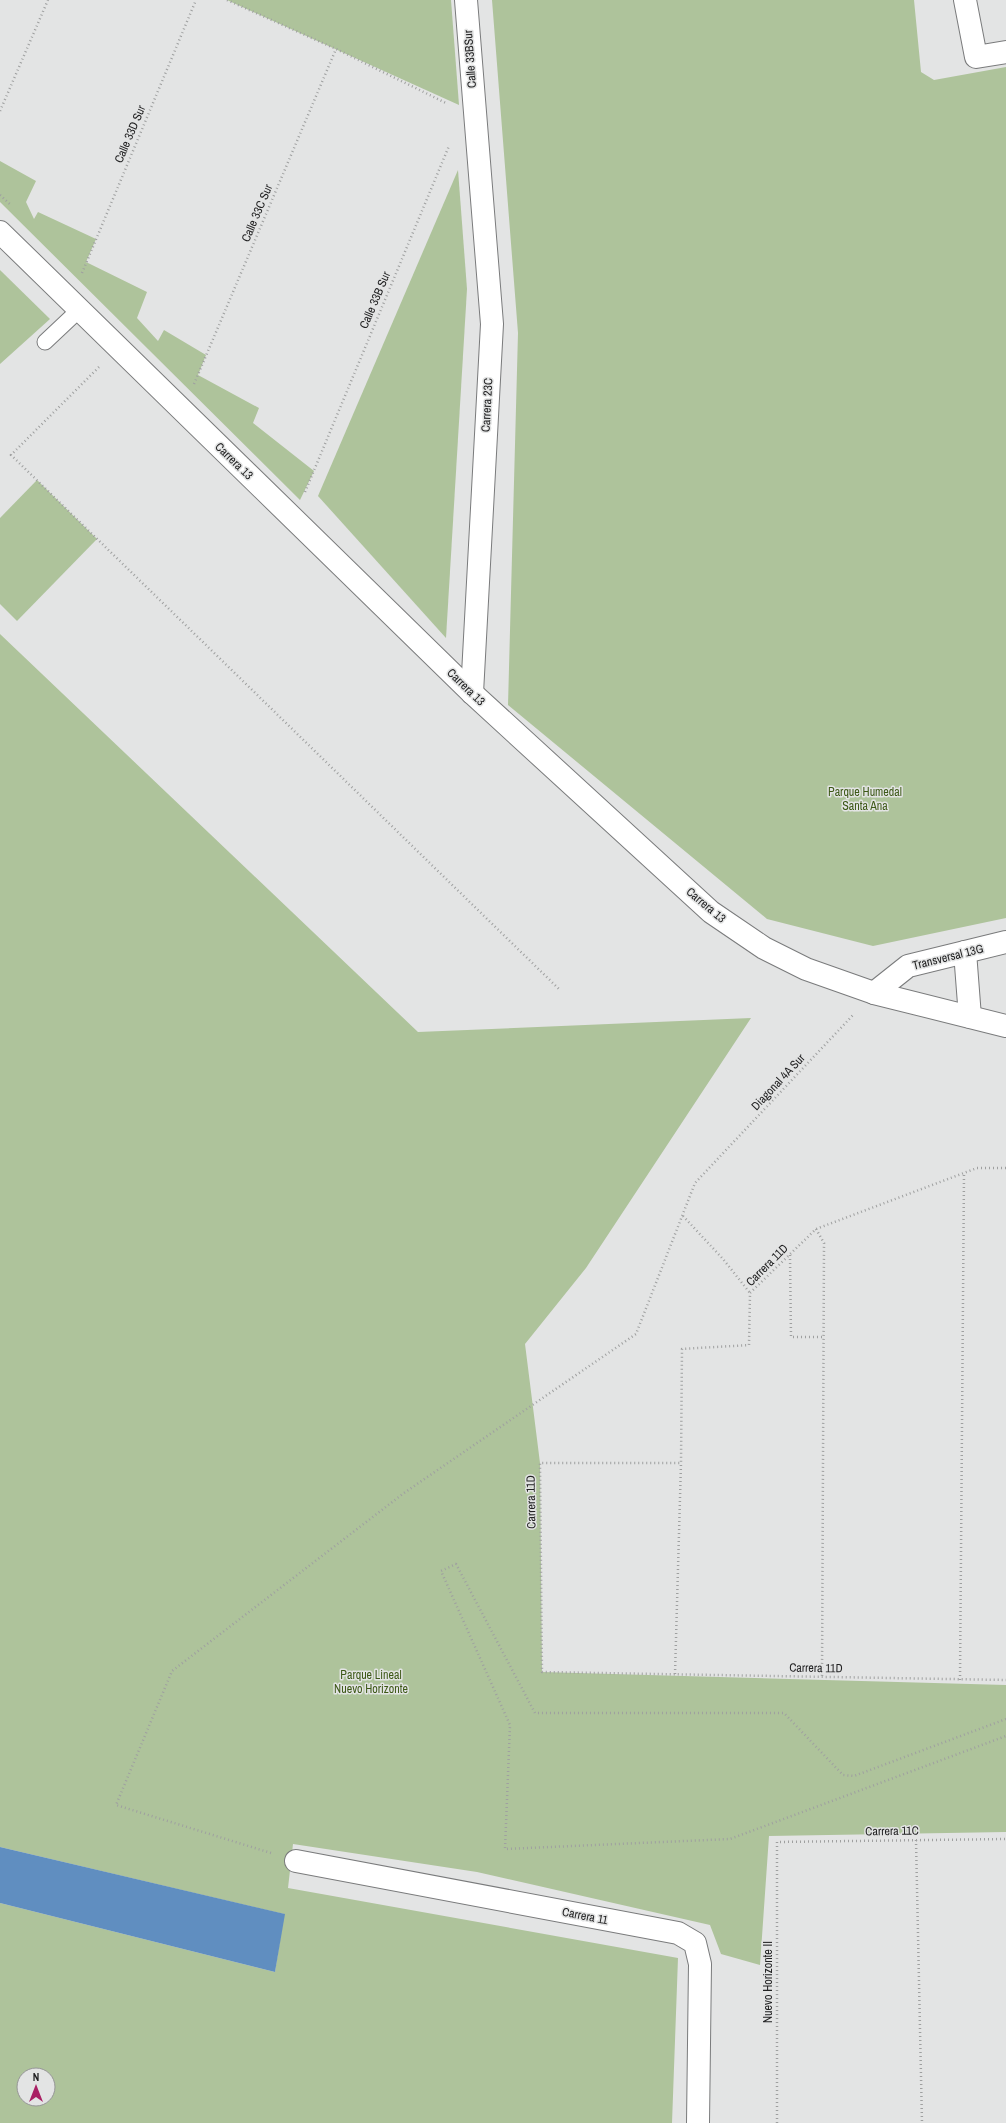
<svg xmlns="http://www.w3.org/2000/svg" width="1006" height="2123" font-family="'Archivo Narrow',sans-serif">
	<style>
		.green { fill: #aec39b; fill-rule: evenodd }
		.water { fill: #608ec0 }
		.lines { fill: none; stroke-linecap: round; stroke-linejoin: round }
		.service-casing { stroke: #7a7b7c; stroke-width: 17 }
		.minor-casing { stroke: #7a7b7c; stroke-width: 24 }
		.path { stroke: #9fa0a0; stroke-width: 2.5; stroke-dasharray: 1 3; stroke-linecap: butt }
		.service { stroke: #fff; stroke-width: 15 }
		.minor { stroke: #fff; stroke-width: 22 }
		.labels { text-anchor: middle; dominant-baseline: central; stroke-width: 3; stroke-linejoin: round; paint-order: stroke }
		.street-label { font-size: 12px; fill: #222223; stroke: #e3e4e4 }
		.park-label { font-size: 12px; fill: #3c5816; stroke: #e3e4e4 }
	</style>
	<rect width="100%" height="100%" fill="#e3e4e4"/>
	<g class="green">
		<path d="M227,0H451L459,105Z"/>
		<path d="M492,0H914L921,72L934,80L1006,67V918L873,946L767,919L508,705L518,333Z"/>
		<path d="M0,161L36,181L26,202L34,219L38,212L96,239L86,262L147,292L137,318L158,341L164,330L206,355L198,375L259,408L253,423L314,471L300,500L0,202Z"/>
		<path d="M458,170L467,289L446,638L318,496Z"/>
		<path d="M0,270L50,319L0,364Z"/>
		<path d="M37,480L97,539L17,621L0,604V518Z"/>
		<path d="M0,634L418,1032L751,1018L586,1268L525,1344L540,1463L542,1672L1006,1685V1832L769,1836L760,1965L721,1954L710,1925L477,1872L293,1844L288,1888L678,1958L672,2123H0V1903L275,1972L284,1914L0,1847ZM24,2075H48V2099H24Z"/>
	</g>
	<path class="water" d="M0,1847L285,1914L275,1972L0,1903Z"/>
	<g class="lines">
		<g class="service-casing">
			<path id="service" d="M45,342L79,310"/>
		</g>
		<g class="minor-casing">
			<g id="minor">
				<path d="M466,0L492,324L472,693"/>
				<path d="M965,0L976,57L1006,52"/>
				<path d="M0,232L472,693L711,912L764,948L806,969L874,993L1006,1026"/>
				<path d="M965,952L970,1017"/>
				<path d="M874,993L908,966L1006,942"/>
				<path d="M296,1861L678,1933L695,1943L700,1964L698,2123"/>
			</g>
		</g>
		<g class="path">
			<path d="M227,0L336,49L446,103"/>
			<path d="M0,111L48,0"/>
			<path d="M0,195L11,205"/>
			<path d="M82,273L196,0"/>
			<path d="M99,367L11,455L559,989"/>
			<path d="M194,384L336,49"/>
			<path d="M305,492L449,146"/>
			<path d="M1006,1168H977L816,1229L750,1293L749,1345L682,1349L681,1463H540L542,1672L1006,1680"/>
			<path d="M683,1216L723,1259L750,1293"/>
			<path d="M816,1229L824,1243L822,1677"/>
			<path d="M790,1255L791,1337H824"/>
			<path d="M675,1674L681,1463"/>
			<path d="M960,1680L964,1173"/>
			<path d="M1006,1719L854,1776L843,1775L784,1713H535L456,1564L441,1571L510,1725L505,1849L730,1839L1006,1736"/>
			<path d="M916,1840L922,2123"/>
			<path d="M271,1853L116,1805L172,1671L404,1493L636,1334L695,1183L853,1015"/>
			<path d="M777,2123V1842L1006,1839"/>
		</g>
		<use href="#service" class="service"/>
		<use href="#minor" class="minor"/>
	</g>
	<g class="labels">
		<g class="street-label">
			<text transform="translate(470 59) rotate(-94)">Calle 33BSur</text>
			<text transform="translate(130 134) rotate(-67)">Calle 33D Sur</text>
			<text transform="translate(257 213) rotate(-67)">Calle 33C Sur</text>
			<text transform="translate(375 300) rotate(-67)">Calle 33B Sur</text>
			<text transform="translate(487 405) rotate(-87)">Carrera 23C</text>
			<text transform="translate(234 461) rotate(44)">Carrera 13</text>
			<text transform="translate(466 687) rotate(44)">Carrera 13</text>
			<text transform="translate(706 905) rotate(40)">Carrera 13</text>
			<text transform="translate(948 957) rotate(-14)">Transversal 13G</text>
			<text transform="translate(778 1082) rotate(-47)">Diagonal 4A Sur</text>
			<text transform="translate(767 1265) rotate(-45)">Carrera 11D</text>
			<text transform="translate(531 1502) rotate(-91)">Carrera 11D</text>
			<text transform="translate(816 1668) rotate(1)">Carrera 11D</text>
			<text transform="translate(892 1831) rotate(-1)">Carrera 11C</text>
			<text transform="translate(585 1916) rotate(11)">Carrera 11</text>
			<text transform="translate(768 1982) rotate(-90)">Nuevo Horizonte II</text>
		</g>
		<g class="park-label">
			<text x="865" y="792">Parque Humedal<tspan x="865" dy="14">Santa Ana</tspan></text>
			<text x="371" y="1675">Parque Lineal<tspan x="371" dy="14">Nuevo Horizonte</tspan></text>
		</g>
	</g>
	<g transform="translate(36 2087)"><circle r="19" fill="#e3e4e4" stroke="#969697"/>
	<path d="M0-3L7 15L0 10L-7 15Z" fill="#a92064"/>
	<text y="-6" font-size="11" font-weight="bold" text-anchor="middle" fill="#222223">N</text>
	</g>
</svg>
